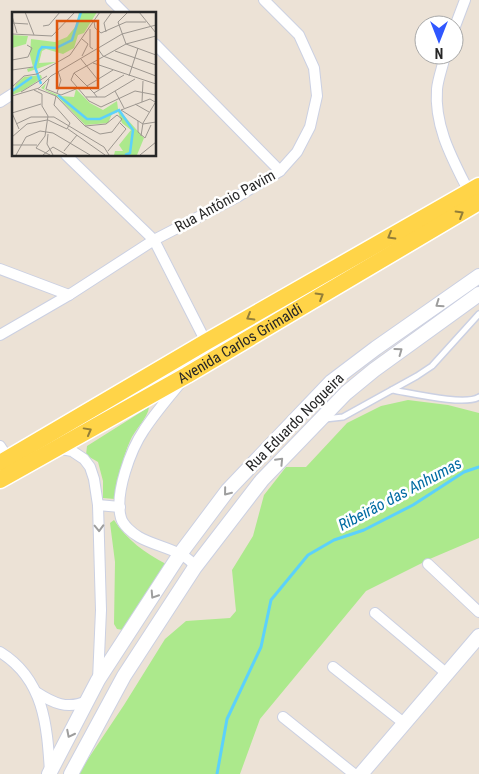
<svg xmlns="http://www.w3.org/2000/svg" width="479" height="774" font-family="'Roboto Condensed',sans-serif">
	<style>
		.green { fill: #ace98c }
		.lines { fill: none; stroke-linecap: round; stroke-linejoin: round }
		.stream { stroke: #5cd1fb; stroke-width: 3 }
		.lane-casing { stroke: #cbd0e2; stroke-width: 8 }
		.street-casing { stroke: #cbd0e2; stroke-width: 12 }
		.secondary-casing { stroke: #cbd0e2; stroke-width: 16 }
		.primary-casing { stroke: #fff; stroke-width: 19 }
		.lane { stroke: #fff; stroke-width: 5 }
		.street { stroke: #fff; stroke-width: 10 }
		.secondary { stroke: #fff; stroke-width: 14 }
		.primary { stroke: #ffd448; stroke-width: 16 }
		.oneway { stroke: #937e38 }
		.oneway2 { stroke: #9e9e9e }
		.labels { text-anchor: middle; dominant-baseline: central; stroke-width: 5; stroke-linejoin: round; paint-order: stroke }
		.street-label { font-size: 15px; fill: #272727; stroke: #fff }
		.water-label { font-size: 16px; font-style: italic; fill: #006ba2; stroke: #fff }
		.inset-river { fill: none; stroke: #5cd1fb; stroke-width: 2.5 }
		.inset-road { fill: none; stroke: #9d9790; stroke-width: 1 }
		.view { fill: #de560d; fill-opacity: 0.15; stroke: #de560d; stroke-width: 2.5 }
		.inset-edge { fill: none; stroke: #272727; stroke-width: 2.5 }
	</style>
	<rect width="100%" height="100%" fill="#ece2d6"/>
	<g class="green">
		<path d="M408,400L448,405L479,413V538L432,558L366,591L260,719L240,774H78L124,705L165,639L186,621L230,618L236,611L232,570L253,536L264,495L286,467H306L347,423L381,406Z"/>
		<path d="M149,407C148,418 135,429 130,441C122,459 119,479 115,499L103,498V481L98,462L86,455L87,446Z"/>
		<path d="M114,520C127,540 145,553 166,564L123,630L117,629L114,624L115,562L110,523Z"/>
	</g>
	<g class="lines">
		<path class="stream" d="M217,774L227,719L261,647L271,600L308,555L334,540L364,530L413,505L464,472L479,467"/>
		<g class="lane-casing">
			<g id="lane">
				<path d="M392,390C411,393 465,406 479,397"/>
				<path d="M325,419L343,417L417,376L432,366L479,314"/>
			</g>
		</g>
		<g class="street-casing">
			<g id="street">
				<path d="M111,0L125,14"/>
				<path d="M454,29L465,0"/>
				<path d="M155,44L280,171"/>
				<path d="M445,55C443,66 438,78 437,89C434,127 453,160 469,192"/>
				<path d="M0,102L14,93"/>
				<path d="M66,155L154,240L206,342"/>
				<path d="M0,269L69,295"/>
				<path d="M0,335L69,295L154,240L237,197L280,171L297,152L310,127L317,96L314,68L299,35L264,0"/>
				<path d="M182,381C169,397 155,413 144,430C131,449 114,494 121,518C123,525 132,533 139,537C156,547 185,550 195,567"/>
				<path d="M0,446L10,461"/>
				<path d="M57,448L72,451L84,459L90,467L94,479L98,505L101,610L98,680"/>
				<path d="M98,505L120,507"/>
				<path d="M428,564L479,612"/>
				<path d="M375,613L446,673"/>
				<path d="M0,652C44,679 47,725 50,772"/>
				<path d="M333,667L405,724"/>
				<path d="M36,692C53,703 67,710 87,701"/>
				<path d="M283,717L354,774"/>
			</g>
		</g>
		<g class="secondary-casing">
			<g id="secondary">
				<path d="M49,774L98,680L180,554L228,490L331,382L376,348L479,276"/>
				<path d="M71,774L124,676L195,567L262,480L346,393L374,370L479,294"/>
				<path d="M361,774L479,636"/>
			</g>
		</g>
		<g class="primary-casing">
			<g id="primary">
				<path d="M0,463L206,342L479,186"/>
				<path id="s1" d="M0,480L187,375L479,202"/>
			</g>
		</g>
		<use href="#lane" class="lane"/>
		<use href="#street" class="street"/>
		<use href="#secondary" class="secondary"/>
		<use href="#primary" class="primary"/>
	</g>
	<defs><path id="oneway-chevron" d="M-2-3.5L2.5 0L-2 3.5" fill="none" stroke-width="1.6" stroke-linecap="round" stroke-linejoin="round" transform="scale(1.25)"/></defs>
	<g class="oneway">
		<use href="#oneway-chevron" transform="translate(460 214) rotate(-31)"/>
		<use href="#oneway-chevron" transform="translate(391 236) rotate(150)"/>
		<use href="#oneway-chevron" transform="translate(320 296) rotate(-31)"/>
		<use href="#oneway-chevron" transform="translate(250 317) rotate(150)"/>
		<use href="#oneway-chevron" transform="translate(88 431) rotate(-29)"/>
	</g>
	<g class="oneway2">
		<use href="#oneway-chevron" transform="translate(439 304) rotate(145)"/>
		<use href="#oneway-chevron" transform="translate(399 351) rotate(-36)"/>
		<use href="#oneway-chevron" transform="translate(280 461) rotate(-46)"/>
		<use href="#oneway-chevron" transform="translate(227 492) rotate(129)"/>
		<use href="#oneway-chevron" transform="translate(99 528) rotate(88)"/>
		<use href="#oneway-chevron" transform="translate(154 595) rotate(123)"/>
		<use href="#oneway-chevron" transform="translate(70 734) rotate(117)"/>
	</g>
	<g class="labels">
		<g class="street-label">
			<text transform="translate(225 201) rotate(-29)">Rua Antônio Pavim</text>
			<text stroke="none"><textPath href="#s1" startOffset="276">Avenida Carlos Grimaldi</textPath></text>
			<text transform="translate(295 422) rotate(-45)">Rua Eduardo Nogueira</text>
		</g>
		<g class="water-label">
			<text transform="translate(400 494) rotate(-28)">Ribeirão das Anhumas</text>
		</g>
	</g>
	<g transform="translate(12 12)">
		<rect width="144" height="144" fill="#ece2d6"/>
		<path d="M67,0H85L72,21L66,23L62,36L51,42L34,37L30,39L27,51L44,50L16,60L15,57L24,54L21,55L18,43L19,27L43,30L55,25L64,14ZM0,23L16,24L14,32L0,36ZM29,63L30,66L10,79L15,77L0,83L4,72L12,65ZM34,71L32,77L48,84L62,85L64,77L78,91L91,98L105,89L106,97L132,126L125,143H102L103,139H111L107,133L119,118L110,111L106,100L100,102L96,111L73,113L46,85L29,76Z" fill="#ace98c"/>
		<path class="inset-river" d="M29,72L23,55L27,39L30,35L44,36L60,28L69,0M0,79L20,65M46,83L75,107H88L107,98L121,118L118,141L113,143"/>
		<path class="inset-road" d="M13,0L22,23M116,0L106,10L114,32L144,43M127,0L144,21M0,4L5,21M82,9L83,16L89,21L114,10H134M0,11L16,12M31,14L37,13L48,0M78,17V35L81,37M94,20L92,11L100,0M0,22L40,24L63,0M144,24L114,32L62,61L59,68L77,89L89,95L123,79L144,83M70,27L76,32L70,44M86,37L91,44L144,64M103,39L144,53M69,47L86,68M0,48L16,45L20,36L15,33M81,51L144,72M0,58L21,55M62,61L82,81M117,64L126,36M37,67L34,77L49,83L64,77M75,74L101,58M0,75L12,64L25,62L58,43L88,0M26,77L44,84L42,93L58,111L55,117L36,108M22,78L30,82V94L36,104L33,124L24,136L38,143M103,79L112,96M9,80L35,64M45,81L49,68L46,59M0,84L27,76L39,64L110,22L144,13M44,84L71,112L73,114L88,122L100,120L110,107L105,103L94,112L73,114M74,85H93L123,67M85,85L82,81L112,63M130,90L131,69M143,90L138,87L109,98L131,112L144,110M123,92L137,100M0,101L29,92M0,101L7,117M126,109V120L133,126L139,113M4,112L19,105H42L92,135L97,143M56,117L93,143M36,122L35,132L41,143M129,124L131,111L143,91M0,125L15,112L35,108M0,133H25M52,139L65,123M96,139L114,117L108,111M4,143L14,125L28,119L41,121L78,143M31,143L41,135L55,143M128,143L144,130"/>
		<path class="view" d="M45,9H86V76H45Z"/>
		<rect width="144" height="144" class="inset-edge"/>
	</g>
	<g transform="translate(439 40) rotate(180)"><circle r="24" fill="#ffffff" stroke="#a9a9a9"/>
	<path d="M0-4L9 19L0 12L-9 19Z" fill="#3057ff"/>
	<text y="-8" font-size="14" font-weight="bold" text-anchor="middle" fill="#272727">N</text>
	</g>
</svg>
